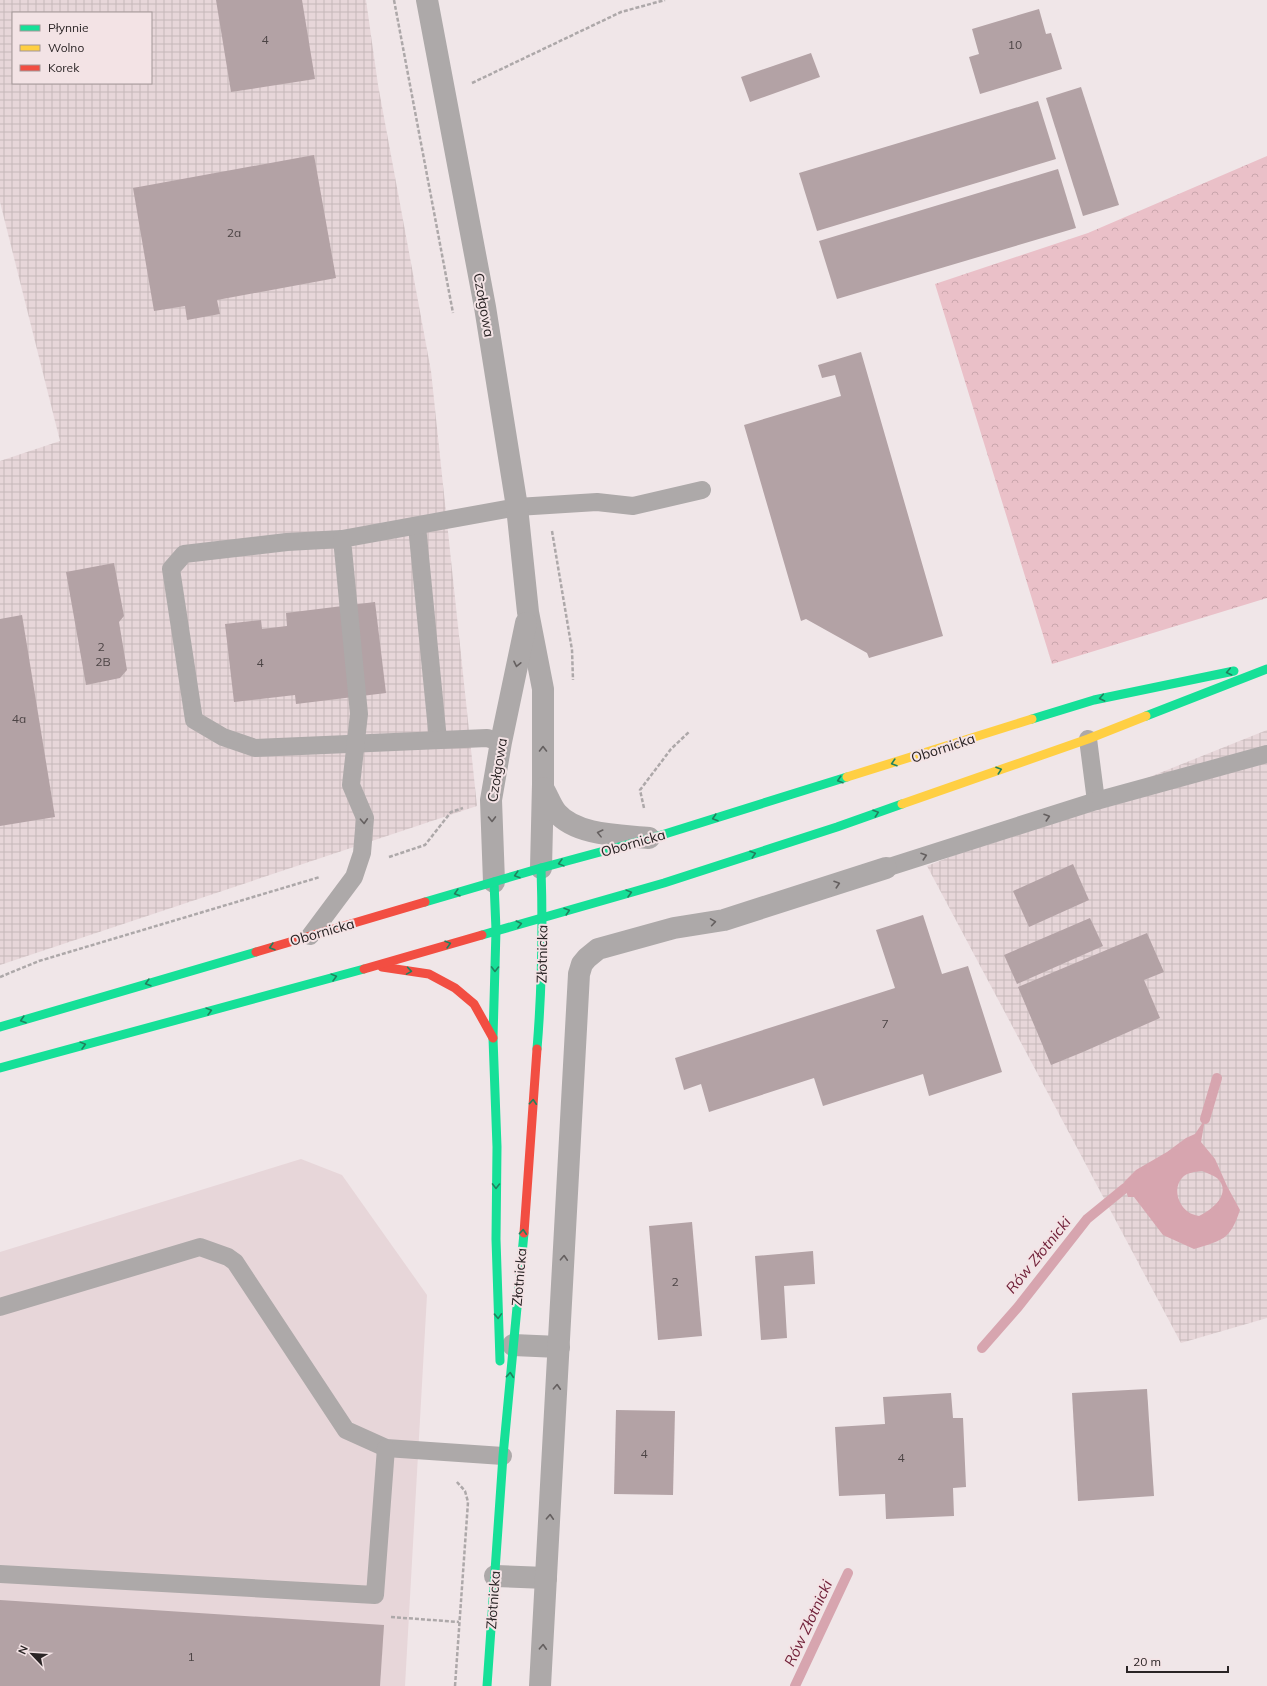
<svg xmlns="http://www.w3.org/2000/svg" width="1267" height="1686" font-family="Mulish,sans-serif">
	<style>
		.built { fill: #e7d6d9 }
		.industrial { fill: url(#industrial-grid); fill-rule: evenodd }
		.forest { fill: url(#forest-crowns) }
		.water { fill: #d7a5af; fill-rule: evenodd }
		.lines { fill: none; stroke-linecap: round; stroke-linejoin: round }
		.stream { stroke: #d7a5af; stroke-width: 10 }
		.building { fill: #b3a2a5 }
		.path { stroke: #ada8a9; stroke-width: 2.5; stroke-dasharray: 4 2; stroke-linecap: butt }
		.lane { stroke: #ada9a9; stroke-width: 18 }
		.street { stroke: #ada9a9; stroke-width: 22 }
		.fast { stroke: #16e098; stroke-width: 9 }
		.slow { stroke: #ffcf43; stroke-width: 9 }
		.jam { stroke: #f24e42; stroke-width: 9 }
		.oneway { stroke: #656060 }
		.oneway2 { stroke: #20825e }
		.labels { text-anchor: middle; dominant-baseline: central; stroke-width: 4; stroke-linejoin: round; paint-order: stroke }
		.number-label { font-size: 12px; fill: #4c4445 }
		.street-label { font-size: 14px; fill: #2a2425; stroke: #f3e3e5 }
		.water-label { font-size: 15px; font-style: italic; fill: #6f1f37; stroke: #f3e3e5 }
	</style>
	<defs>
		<pattern id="industrial-grid" width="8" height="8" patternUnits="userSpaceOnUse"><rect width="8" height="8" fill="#e7d6d9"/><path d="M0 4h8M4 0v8" fill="none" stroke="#c6b8ba"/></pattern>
		<pattern id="forest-crowns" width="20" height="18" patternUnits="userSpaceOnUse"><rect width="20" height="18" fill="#eac0c8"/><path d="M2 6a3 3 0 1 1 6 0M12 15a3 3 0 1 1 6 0" fill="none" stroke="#c9a5ac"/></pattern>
	</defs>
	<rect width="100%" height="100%" fill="#f0e6e8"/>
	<path class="built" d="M301,1159L342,1175L427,1295L405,1686H0V1252Z"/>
	<g class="industrial">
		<path d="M0,0H366L378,85L431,371L477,806L0,965V461L60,441L0,202ZM13,13H151V83H13Z"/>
		<path d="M1267,730V1318L1181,1343L927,866Z"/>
	</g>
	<path class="forest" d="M1267,156V598L1052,664L935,284L1088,233Z"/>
	<path class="water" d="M1205,1119L1201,1142L1215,1159L1227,1186L1240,1210C1230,1240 1223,1240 1194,1249L1163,1235L1134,1197H1128L1125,1188L1124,1182L1136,1170L1167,1152L1186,1138L1195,1134ZM1202,1171C1207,1173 1213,1175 1217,1178C1233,1193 1212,1210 1199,1216C1195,1215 1190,1214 1187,1211C1178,1204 1173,1188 1182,1178C1187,1172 1195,1172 1202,1171Z"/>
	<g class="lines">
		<g class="stream">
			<path d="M1205,1119L1217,1078"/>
			<path d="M982,1348L1018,1307L1087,1219L1125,1188"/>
			<path d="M795,1686L848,1573"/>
		</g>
	</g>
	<g class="building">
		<path d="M216,0H302L315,79L231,92Z"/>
		<path d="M1039,9L1046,34L1051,33L1062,69L980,94L969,57L979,54L972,29Z"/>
		<path d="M811,53L820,77L750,102L741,77Z"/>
		<path d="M1081,87L1119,205L1083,216L1046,98Z"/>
		<path d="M1038,101L1056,159L817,231L799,173Z"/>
		<path d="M314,155L336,278L217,300L220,314L187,320L185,306L154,311L133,188Z"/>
		<path d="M1058,169L1076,228L837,299L819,241Z"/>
		<path d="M861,352L943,636L869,658L867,653L806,619L801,621L744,425L841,396L835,375L822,378L818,365Z"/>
		<path d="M114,563L124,616L119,622L127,670L120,678L86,685L66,572Z"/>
		<path d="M375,602L386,693L296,704L295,695L234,702L225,624L261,620L262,629L287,626L286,613Z"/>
		<path d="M22,615L55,817L0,826V619Z"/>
		<path d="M1073,864L1089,900L1029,927L1013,891Z"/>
		<path d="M923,915L942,974L968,966L1002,1072L929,1096L923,1074L823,1106L814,1078L709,1112L701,1084L684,1090L675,1058L895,988L876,930Z"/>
		<path d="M1090,918L1103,946L1017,984L1004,955Z"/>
		<path d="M1147,933L1164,972L1144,980L1160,1018L1083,1052L1058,992L1083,1052L1051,1065L1018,987Z"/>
		<path d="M692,1222L702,1336L658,1340L649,1226Z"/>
		<path d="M813,1251L815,1284L784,1286L787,1338L761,1340L755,1256Z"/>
		<path d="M1147,1389L1154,1496L1078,1501L1072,1393Z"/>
		<path d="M951,1393L953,1418H963L966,1487L953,1488L954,1516L886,1519L885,1494L839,1496L835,1427L885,1424L883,1397Z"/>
		<path d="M616,1410L675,1411L673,1495L614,1494Z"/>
		<path d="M0,1600L384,1625L380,1686H0Z"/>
	</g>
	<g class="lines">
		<g class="path">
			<path d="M394,0L453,313"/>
			<path d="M472,83L621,12L665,0"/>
			<path d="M552,531L572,650L573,680"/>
			<path d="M644,808L640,790L671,749L689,732"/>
			<path d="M389,857L425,845L451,812L463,808"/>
			<path d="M0,977L39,961L320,877"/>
			<path d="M391,1617L459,1622"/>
			<path d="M455,1686L468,1502L465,1491L456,1481"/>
		</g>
		<g class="lane">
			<path d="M417,526L438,740"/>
			<path d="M342,539L287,542L184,554L171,569L194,720L223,737L255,748L487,738L501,742"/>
			<path d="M1088,739L1096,801"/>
			<path d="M886,868L1096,801L1267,754"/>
			<path d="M310,936L354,877L362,853L365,818L351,785L359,714L342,539L517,507L597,502L633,506L702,490"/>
			<path d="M0,1307L200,1247L228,1257L235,1262L346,1430L386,1448L503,1456"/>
			<path d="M0,1574L375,1595L386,1448"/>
		</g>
		<g class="street">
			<path d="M427,0L485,307L517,507L528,612L543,689V784L541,868"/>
			<path d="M543,788C548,796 551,806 557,813C577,836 622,835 649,838"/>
			<path d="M494,882L491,800L501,742L526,623"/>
			<path d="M513,1345L559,1347"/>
			<path d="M495,1576L546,1578"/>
			<path d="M540,1686L579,974L582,964L587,958L598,949L674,928L724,920L886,868"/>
		</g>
		<g class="fast">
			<path d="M1146,716L1267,669"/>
			<path d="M1032,719L1094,700L1234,671"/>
			<path d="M494,882L496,930L493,1038L497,1147L496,1239L500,1361"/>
			<path d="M425,902L541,868L652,838L847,777"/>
			<path d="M482,935L664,883L837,827L902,804"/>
			<path d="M0,1027L256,952"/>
			<path d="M537,1049C542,988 543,929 541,868"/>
			<path d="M0,1068L364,969"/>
			<path d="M487,1686L503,1456L524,1233"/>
		</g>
		<g class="slow">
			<path d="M847,777L1032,719"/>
			<path d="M902,804L1088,739L1146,716"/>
		</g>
		<g class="jam">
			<path d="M256,952L425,902"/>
			<path d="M382,967L429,974L455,988L474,1004L493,1038"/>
			<path d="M364,969L482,935"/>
			<path d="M524,1233L537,1049"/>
		</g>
	</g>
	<defs><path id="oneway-chevron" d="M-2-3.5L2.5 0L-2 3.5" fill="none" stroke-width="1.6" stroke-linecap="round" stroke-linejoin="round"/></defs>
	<g class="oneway">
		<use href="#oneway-chevron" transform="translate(517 664) rotate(102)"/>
		<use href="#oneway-chevron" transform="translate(543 749) rotate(-90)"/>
		<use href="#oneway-chevron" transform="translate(1047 817) rotate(-18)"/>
		<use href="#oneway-chevron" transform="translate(492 819) rotate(89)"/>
		<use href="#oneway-chevron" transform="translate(364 821) rotate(87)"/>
		<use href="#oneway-chevron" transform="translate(600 833) rotate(-166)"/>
		<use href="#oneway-chevron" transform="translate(924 856) rotate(-18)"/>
		<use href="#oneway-chevron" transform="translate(837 884) rotate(-18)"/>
		<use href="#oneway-chevron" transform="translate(713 922) rotate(-9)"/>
		<use href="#oneway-chevron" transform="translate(564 1258) rotate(-87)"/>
		<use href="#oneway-chevron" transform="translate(557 1387) rotate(-87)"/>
		<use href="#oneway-chevron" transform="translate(550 1517) rotate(-87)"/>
		<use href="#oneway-chevron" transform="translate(543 1647) rotate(-87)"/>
	</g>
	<g class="oneway2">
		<use href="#oneway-chevron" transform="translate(1229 672) rotate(168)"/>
		<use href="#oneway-chevron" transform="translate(1102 698) rotate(168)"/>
		<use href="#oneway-chevron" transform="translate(894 763) rotate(163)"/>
		<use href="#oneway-chevron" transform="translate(999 770) rotate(-19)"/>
		<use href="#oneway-chevron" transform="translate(840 780) rotate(163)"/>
		<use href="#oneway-chevron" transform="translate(876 813) rotate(-19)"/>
		<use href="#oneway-chevron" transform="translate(715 818) rotate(163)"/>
		<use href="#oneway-chevron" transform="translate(753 854) rotate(-18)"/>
		<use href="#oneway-chevron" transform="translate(561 863) rotate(165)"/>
		<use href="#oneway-chevron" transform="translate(517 875) rotate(163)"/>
		<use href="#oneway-chevron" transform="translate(457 893) rotate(164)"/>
		<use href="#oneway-chevron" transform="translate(629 893) rotate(-15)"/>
		<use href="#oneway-chevron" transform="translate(567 911) rotate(-17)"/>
		<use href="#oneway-chevron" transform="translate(519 924) rotate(-14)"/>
		<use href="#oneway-chevron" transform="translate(448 944) rotate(-16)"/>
		<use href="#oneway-chevron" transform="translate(272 947) rotate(164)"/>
		<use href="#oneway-chevron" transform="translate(495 969) rotate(91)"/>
		<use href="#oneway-chevron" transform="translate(409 971) rotate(9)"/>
		<use href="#oneway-chevron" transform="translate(334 977) rotate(-15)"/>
		<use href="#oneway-chevron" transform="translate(148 983) rotate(164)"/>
		<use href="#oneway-chevron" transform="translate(209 1011) rotate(-15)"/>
		<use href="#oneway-chevron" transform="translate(23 1020) rotate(163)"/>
		<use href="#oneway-chevron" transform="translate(83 1045) rotate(-15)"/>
		<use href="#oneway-chevron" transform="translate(533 1102) rotate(-86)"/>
		<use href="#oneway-chevron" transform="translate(496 1186) rotate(91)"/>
		<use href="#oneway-chevron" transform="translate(523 1232) rotate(-86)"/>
		<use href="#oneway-chevron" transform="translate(498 1316) rotate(88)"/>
		<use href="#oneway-chevron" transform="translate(510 1375) rotate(-85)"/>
	</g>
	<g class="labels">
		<g class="number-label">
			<text x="265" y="39">4</text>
			<text x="1015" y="44">10</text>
			<text x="234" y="232">2a</text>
			<text x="101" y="646">2</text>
			<text x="103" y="661">2B</text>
			<text x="260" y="662">4</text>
			<text x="19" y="718">4a</text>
			<text x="885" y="1023">7</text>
			<text x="675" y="1281">2</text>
			<text x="644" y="1453">4</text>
			<text x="901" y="1457">4</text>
			<text x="191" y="1656">1</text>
		</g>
		<g class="street-label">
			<text transform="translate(484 305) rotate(80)">Czołgowa</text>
			<text transform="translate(943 748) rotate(-18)">Obornicka</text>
			<text transform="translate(497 770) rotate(-81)">Czołgowa</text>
			<text transform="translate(633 843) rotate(-16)">Obornicka</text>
			<text transform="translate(322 932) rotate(-16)">Obornicka</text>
			<text transform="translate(542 954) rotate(-89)">Złotnicka</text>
			<text transform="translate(519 1277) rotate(-85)">Złotnicka</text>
			<text transform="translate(493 1600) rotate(-86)">Złotnicka</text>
		</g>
		<g class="water-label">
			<text transform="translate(1038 1255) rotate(-51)">Rów Złotnicki</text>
			<text transform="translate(808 1623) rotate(-65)">Rów Złotnicki</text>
		</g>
	</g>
	<rect x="12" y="12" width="140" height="72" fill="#f3e3e5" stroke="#a39798"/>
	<rect x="20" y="25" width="20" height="6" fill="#16e098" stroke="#a39798"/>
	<text x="48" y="32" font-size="12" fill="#2a2425">Płynnie</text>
	<rect x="20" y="45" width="20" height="6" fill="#ffcf43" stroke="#a39798"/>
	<text x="48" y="52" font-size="12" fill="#2a2425">Wolno</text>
	<rect x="20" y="65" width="20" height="6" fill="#f24e42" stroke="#a39798"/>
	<text x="48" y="72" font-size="12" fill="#2a2425">Korek</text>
	<g transform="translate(32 1654) rotate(295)" stroke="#f3e3e5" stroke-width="3" paint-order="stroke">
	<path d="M0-3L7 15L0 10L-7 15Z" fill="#2a2425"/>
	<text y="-6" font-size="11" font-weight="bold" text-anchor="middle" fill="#2a2425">N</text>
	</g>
	<path d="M1127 1666v6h101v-6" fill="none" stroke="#2a2425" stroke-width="2"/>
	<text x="1133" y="1666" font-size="12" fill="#2a2425" stroke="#f3e3e5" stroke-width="3" paint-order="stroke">20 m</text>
</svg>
